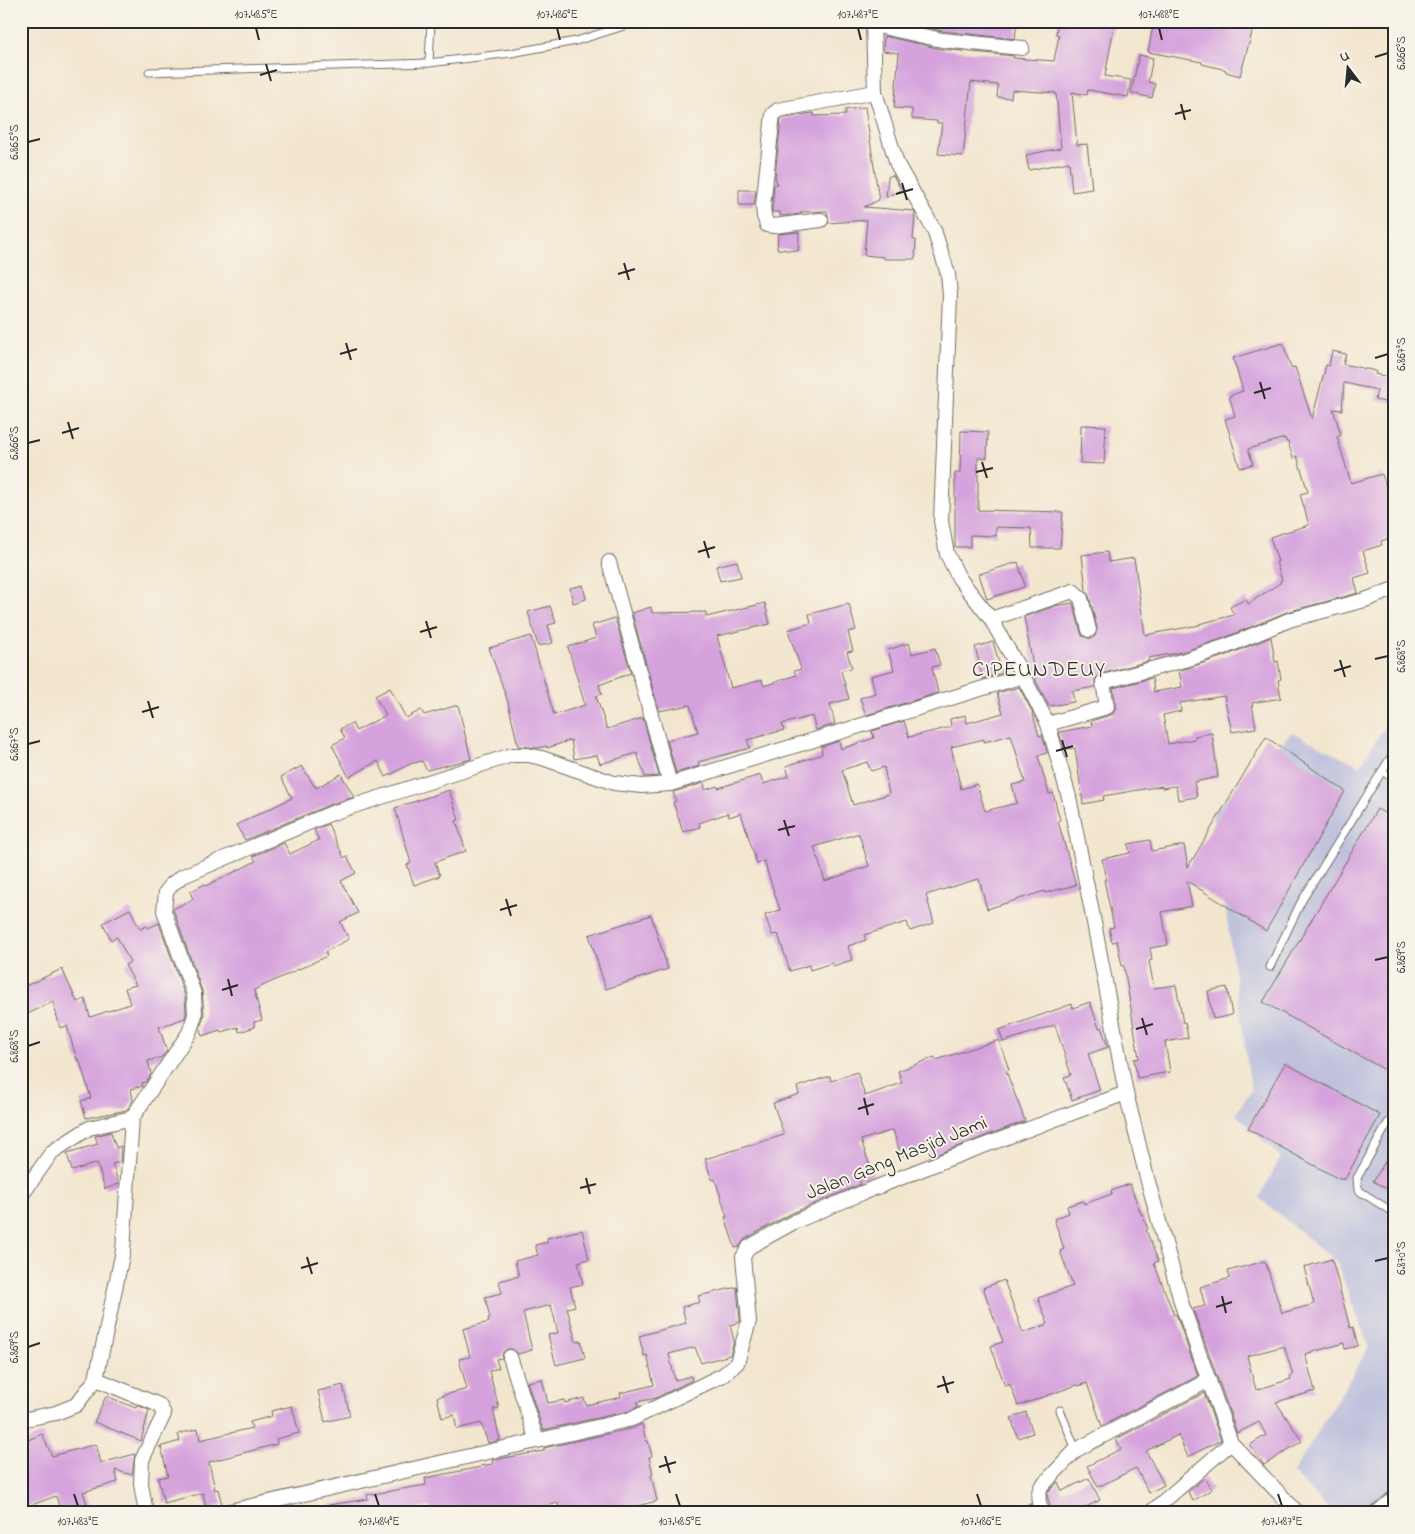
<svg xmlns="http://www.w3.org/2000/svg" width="1415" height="1534" font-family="'Indie Flower',sans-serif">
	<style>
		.industrial { fill: #c0c2dd }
		.building { fill: #d5a2dd; fill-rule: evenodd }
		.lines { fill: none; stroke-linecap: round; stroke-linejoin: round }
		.service-casing { stroke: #716c64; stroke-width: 9 }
		.minor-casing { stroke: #716c64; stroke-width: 16 }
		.service { stroke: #fff; stroke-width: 7 }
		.minor { stroke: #fff; stroke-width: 14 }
		.ticks { fill: none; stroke: #2b2b2b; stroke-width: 2 }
		.labels { text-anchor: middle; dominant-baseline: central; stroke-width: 4; stroke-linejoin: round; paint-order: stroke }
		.street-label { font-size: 20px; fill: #2b2b2b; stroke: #f7f3e8 }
		.quarter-label { font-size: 22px; letter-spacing: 1px; fill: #2b2b2b; stroke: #f7f3e8 }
		.neatline { fill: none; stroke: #2b2b2b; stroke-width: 2 }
		.ticks-label { font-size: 12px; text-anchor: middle; fill: #2b2b2b }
	</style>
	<rect width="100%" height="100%" fill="#f7f3e8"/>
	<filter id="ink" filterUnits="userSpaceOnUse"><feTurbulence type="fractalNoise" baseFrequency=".02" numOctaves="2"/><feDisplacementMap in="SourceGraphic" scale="10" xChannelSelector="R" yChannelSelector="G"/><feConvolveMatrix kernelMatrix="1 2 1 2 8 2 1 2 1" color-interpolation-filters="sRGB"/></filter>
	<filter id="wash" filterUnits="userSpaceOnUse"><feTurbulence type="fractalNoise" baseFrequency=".0096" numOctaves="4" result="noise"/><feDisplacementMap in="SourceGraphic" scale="20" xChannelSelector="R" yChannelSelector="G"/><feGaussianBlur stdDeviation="1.12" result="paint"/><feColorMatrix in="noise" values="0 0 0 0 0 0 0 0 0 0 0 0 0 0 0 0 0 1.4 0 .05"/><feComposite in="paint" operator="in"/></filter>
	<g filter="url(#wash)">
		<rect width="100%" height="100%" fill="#f3e6cf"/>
		<path class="industrial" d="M1394,712V1513H1333L1293,1473L1369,1347L1336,1261L1259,1198L1281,1157L1236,1114L1251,1090L1212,813L1292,732L1360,766Z"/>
		<g id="blocks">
			<g class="building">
				<path d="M909,21H1017L1015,39L943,31L908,24Z"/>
				<path d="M1058,21H1115L1105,76L1131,80L1128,97L1088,90L1087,95L1072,92L1077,145L1087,144L1092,189L1072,192L1069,162L1029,170L1026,155L1061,148L1056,93L1012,90L1011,98L997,97L998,85L971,82L963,156L938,154L942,123H937V121L912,119V109L894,108L899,53L883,51L884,36L941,49L1014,56L1013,58L1054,61L1059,35L1056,34Z"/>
				<path d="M1154,21H1195L1212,24L1213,21H1225L1253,29L1240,76L1226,72V70L1202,64V62L1148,52Z"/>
				<path d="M1139,55L1153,58L1148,82L1155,84L1152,98L1131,93Z"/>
				<path d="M865,107L879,200L864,207L914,211L915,214L913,240H916L915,259H884V257L864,255L867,220L829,223L827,211L801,212V214L780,216V212H772L774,185L777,184L775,176L781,119L805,114L814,113V116L846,115L845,110Z"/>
				<path d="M893,175L901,190L886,197L888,177Z"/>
				<path d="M739,190H756L754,205H739Z"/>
				<path d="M799,232L798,251L777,249L778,234Z"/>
				<path d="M1283,343L1291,368L1295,367L1312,419L1326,365L1329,366L1332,351L1346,354L1343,364L1376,371L1375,374L1394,378V404L1375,400L1377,390L1344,383L1342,410L1333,409L1341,435L1337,437L1351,483L1382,474L1394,513V537L1381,541L1382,545L1363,551L1370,573L1354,578L1358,593L1287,612L1224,638L1182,652L1148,658L1149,661L1101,674L1095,679V687L1072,691L1074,702L1049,706L1036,681L1024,617L1055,606L1073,603L1082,636L1091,639L1095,636L1097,628L1089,596L1086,591L1082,555L1107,552L1109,562L1134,558L1145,635L1200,625L1199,624L1234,615L1230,607L1246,599L1248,604L1280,583V581L1282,580L1276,562H1278L1270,537L1309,525L1300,494L1308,492L1297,456L1293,458L1288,442H1286L1285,438L1248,449L1253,464L1240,468L1225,419L1235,416L1229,396L1243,391L1233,358Z"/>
				<path d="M1081,425L1106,426L1104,464L1080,463Z"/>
				<path d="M961,431L988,432L987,458H978V510L1063,512L1060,548H1032L1031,528L996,527V536L970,535V547H955V473H960Z"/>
				<path d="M737,561L741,577L720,581L716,566Z"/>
				<path d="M1018,562L1024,582V587L987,599L979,574Z"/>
				<path d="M583,585L586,599L573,603L570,588Z"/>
				<path d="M765,603L770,624L717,636L731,688L762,680L764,686L796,675L794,671L801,669L788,630L811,623L809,614L849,604L856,630L848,632L853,651L847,652L852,668L841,671L849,699L830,704L835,724L816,730L812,716L782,724L784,730L747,740L750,748L698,762L699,766L676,773L667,740L698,732L690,705L659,711L632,613L651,607L652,613L706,612V617Z"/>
				<path d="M550,606L556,623L548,625L553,643L538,646L528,612Z"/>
				<path d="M615,618L631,673L599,685L602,694L596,696L607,729L643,718L659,776L645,777L637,753L600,764L597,755L574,759L571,740L547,748V746L538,748L518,746L508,702L489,648L531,636L554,715L585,705L568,647L596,638L592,625Z"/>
				<path d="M1271,637L1275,662L1278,661L1281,679L1278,680L1281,698L1252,703L1256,728L1232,732L1224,696L1180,703L1181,711L1163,715L1168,744L1195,739V736L1212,733L1218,777L1194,782L1197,797L1178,800L1176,786L1162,788V786L1103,796L1104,800L1083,804L1075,748L1064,749L1059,732L1092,726L1091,721L1113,714L1116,706L1113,688L1152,678L1154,692L1182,687L1179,671L1230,654Z"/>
				<path d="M993,642L1002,673L983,679L975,647Z"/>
				<path d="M909,643L912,654L935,648L940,665L932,667L938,693L866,715L860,698L875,693L871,676L894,670L888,650Z"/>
				<path d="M1019,687L1032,711L1039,736L1042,735L1047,753L1038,756L1049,794L1053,793L1060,820L1058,821L1076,885L1045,893V891L987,909L979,879L971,881L926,895L934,923L910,931L907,922L864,935L866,940L848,946L852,960L833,966L832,963L810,970L809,965L790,971L778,934L772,935L765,915L780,910L764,861L757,864L741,813L729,817L728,813L699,823L700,827L683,832L673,802L676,801L673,792L704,783L705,790L717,786L718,788L760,775L763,784L789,776L786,766L820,755L822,754L821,747L839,741L841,749L874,738L872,731L904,721L909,737L951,727L950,719L965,715L967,723L1003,713L997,693ZM1011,735L1025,782L1012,785L1017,803L985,811L977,784L961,789L951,747L984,739V742ZM867,762L871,771L884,767L889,794L853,805L842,770ZM856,834H859L869,866L825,881L814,847Z"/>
				<path d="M390,688L406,718L421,710L424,715L458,705L471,759L427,770L422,761L410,764L386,777L378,761L349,777L332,745L345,738L340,729L352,723L356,731L386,715L375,696Z"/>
				<path d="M1266,737L1345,791L1266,931L1187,881L1192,906L1162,912L1168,945L1150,948L1152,960L1149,961L1154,988L1176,985L1183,1023L1185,1022L1188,1038L1165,1042L1170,1072L1137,1078L1134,1059L1139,1058L1124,966H1122L1117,941L1112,942L1109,928L1114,927L1104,880H1106L1102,859L1130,853L1128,844L1150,840L1152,851L1184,845L1188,867Z"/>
				<path d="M302,766L314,786L315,785L316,788L341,774L354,797L329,805L245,840L236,825L292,798L281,777Z"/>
				<path d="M449,790L459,820L456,821L466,851L435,862L440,876L414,885L407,865L411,863L395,808Z"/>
				<path d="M1377,809L1394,818V1075L1263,1002Z"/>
				<path d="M328,824L344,858L347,856L356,873L341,881L358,913L340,922L349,939L325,952L327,956L254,990L262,1020L254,1022L255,1027L239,1032L238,1027L221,1032L220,1030L202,1036L200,1028L204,1015L202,991L173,909L193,899L190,892L205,884L206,886L221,878V879L256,861L253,856L284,843L290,854L319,840L314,830Z"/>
				<path d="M130,909L140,929L147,926L148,928L159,923L185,996L186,1014L185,1018L159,1027L167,1051L162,1057L148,1061L151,1074L146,1082L142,1083L143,1086L131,1089L133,1100L127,1110L86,1118L81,1101L91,1098L79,1059L77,1060L67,1026L60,1028L53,1002L21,1017V988L62,969L77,1002L85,999L90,1017L130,1004L125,988L136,985L125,965L130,962L117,937L111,940L103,923Z"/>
				<path d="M651,915L668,969L606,989L589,935Z"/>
				<path d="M1227,987L1232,1015L1213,1019L1208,991Z"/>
				<path d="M1090,1002L1099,1028L1101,1027L1108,1047L1088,1054L1100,1090L1072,1100L1064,1077L1071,1075L1055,1025L1003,1042L999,1030L1072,1004L1073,1008Z"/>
				<path d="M999,1040L1009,1070L1006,1071L1025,1121L930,1157L927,1147L901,1156L893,1130L861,1140L873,1175L859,1180L861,1184L790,1214L745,1239L739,1247L735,1248L725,1217H727L715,1179L712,1180L705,1159L784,1135L773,1103L799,1094L797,1087L814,1081L830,1076L831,1081L857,1072L865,1096L902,1083L898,1071L935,1057L936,1060Z"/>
				<path d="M1285,1063L1380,1115L1345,1179H1339L1248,1129Z"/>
				<path d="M111,1132L116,1148L121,1146L120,1162L112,1164L119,1184L105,1189L97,1163L72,1171L67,1153L98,1144L95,1136Z"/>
				<path d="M1394,1148V1193L1373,1181Z"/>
				<path d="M1130,1184L1141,1214H1142L1148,1229L1146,1230L1158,1261L1154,1263L1174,1315L1176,1314L1198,1376L1102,1426L1087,1383L1078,1386L1077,1385L1018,1406L1010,1384L1005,1386L991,1346L1003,1342L983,1288L1004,1280L1023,1333L1048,1324L1038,1298L1073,1286L1060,1251L1064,1249L1054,1219L1069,1213L1067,1206L1083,1201L1084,1204L1112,1194L1111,1191Z"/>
				<path d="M582,1230L589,1259L578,1262L583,1284L570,1287L575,1306L567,1308L576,1342L581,1341L585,1358L556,1365L548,1335L558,1333L551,1305L523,1312L532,1350L518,1354L512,1349H507L503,1352L502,1358L496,1359L499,1368L489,1371L499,1408L493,1409L500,1440L488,1443L481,1423L457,1429L454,1415L442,1418L437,1397L467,1389L459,1359L470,1357L463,1329L489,1322L488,1318H490L485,1297L502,1293L499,1281L519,1276L515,1261L538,1255L535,1245L548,1242L547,1238Z"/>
				<path d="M1332,1259L1350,1328L1353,1327L1358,1346L1345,1349L1344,1343L1305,1354L1315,1391L1276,1402L1302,1441L1264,1465L1250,1445L1266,1435L1259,1422L1237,1433L1193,1309L1205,1306L1200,1287L1230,1278L1228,1271L1265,1261L1282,1313L1314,1304L1304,1267ZM1284,1346L1293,1375L1290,1376L1291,1379L1256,1390L1247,1356Z"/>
				<path d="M737,1287L740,1320V1322L730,1325L734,1341L730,1355L701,1363L695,1347L669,1354L675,1380L691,1376L692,1380L656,1398L637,1402L638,1407L629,1411L543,1430L527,1382L542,1379L548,1403L564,1400L565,1403L584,1398L586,1405L621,1397L620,1393L654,1385L647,1355L644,1356L639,1336L686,1323L682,1307L700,1302L698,1296Z"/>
				<path d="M343,1385L350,1416L325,1422L318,1391Z"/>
				<path d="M1204,1393L1221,1440L1188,1457L1178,1435L1146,1451L1164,1485L1149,1493L1136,1468L1098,1487L1087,1466L1121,1449L1116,1439Z"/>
				<path d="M106,1396L136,1408L137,1405L149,1410L141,1441L94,1422Z"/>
				<path d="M292,1406L299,1433L276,1439L277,1444L209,1462L215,1490L218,1489L222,1504L215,1507L212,1513H207L203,1493L164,1503L158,1478L168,1476L161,1447H159L180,1441L178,1434L198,1429L200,1440L252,1428L250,1422L272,1416L271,1411Z"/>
				<path d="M1026,1412L1033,1433L1018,1438L1011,1418Z"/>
				<path d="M642,1424L646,1441H648L652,1456L649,1457L653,1474L651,1475L657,1501L621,1510L622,1513H564L562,1507L559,1508L558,1503L531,1510V1513H431L430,1507L396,1513H330L329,1505L368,1499L367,1495L426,1485L425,1478L481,1467L480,1466L493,1464L492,1460L544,1451V1448L634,1428Z"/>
				<path d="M42,1434L52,1456L96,1444L101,1463L135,1454L132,1475L115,1470L118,1482L83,1492L88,1507L61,1513L56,1496L21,1509V1443Z"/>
				<path d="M1089,1478L1100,1500L1074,1513H1052L1047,1495L1048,1492L1058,1482L1062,1491Z"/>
				<path d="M1204,1478L1212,1489L1193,1501L1188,1492Z"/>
				<path d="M1030,1503L1033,1513H1011Z"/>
			</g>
		</g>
	</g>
	<g filter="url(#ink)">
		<use href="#blocks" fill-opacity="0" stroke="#716c64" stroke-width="1"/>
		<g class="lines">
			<g class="service-casing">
				<g id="service">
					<path d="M429,63L431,21"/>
					<path d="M149,72L429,63L511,53L576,41L640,21"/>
					<path d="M1382,771L1394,779"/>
					<path d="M1270,967L1301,902L1394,752"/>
					<path d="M1394,1118L1388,1123L1357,1178L1358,1190L1394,1213"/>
					<path d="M1060,1410L1076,1450"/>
				</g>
			</g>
			<g class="minor-casing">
				<g id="minor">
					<path d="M873,21L875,92L897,164L934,230L948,274L950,295L941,521L947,554L959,578L991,619L1023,676L1048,724L1069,797L1092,912L1126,1093L1146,1174L1182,1305L1231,1443L1298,1513"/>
					<path d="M873,25L942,40L1022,48"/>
					<path d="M821,220L774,226L767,225L764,216L763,206L773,114L778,110L875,92"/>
					<path d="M609,562L670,784"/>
					<path d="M991,619L1073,591L1081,598L1089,630"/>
					<path d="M1048,724L1107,707L1103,682L1185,660L1227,646L1289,620L1365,600L1394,589"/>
					<path d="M21,1196L52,1152L89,1128L132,1118"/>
					<path d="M510,1357L537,1441"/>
					<path d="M96,1379L159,1405L164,1414L142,1460L141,1484L146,1513"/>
					<path d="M21,1420L56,1413L76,1405L96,1379L123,1251L132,1118L189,1033L195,1015L194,994L164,911L166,892L172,884L183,876L332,813L512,755H528L542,758L614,783L642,786L670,784L1023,676"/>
					<path d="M221,1513L632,1419L723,1375L737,1363L749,1321L743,1257L749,1247L794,1222L862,1193L948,1159L1126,1093"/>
					<path d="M1043,1513C1039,1504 1036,1497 1041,1487L1076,1450L1209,1380"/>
					<path d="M1150,1513L1231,1443"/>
					<path d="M1377,1513L1394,1498"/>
				</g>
			</g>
			<use href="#service" class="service"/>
			<use href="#minor" class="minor"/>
		</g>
	</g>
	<path class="ticks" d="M256,28L259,40M557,28L560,40M858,28L861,40M1159,28L1162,40M1375,57L1388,53M266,64L271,81M260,75L277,70M1181,104L1185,120M1175,114L1191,110M28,142L40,139M902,183L907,200M896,194L913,189M624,263L629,280M618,274L635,269M346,343L351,360M340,354L357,349M1375,358L1388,354M1260,382L1265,399M1254,393L1271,388M68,422L73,439M62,433L79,428M28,443L40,440M982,462L987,478M976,472L993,468M704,541L709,558M698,552L715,547M426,621L431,638M420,632L437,627M1375,659L1388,656M1340,660L1345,677M1334,671L1351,666M148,701L153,718M142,712L159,707M1062,740L1067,757M28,744L40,741M1056,751L1073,746M784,820L789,836M778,830L795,826M506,899L511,916M500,910L517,905M1375,960L1388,957M228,979L232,996M222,990L238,985M1142,1018L1147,1035M1136,1029L1153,1024M28,1046L40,1042M864,1098L868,1115M858,1109L874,1104M586,1178L590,1194M580,1188L596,1184M307,1257L312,1274M1375,1261L1388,1258M301,1268L318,1263M1222,1296L1226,1313M1216,1307L1232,1302M28,1347L40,1343M943,1376L948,1393M937,1387L954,1382M665,1456L670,1473M659,1467L676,1462M74,1494L78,1506M375,1494L379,1506M676,1494L680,1506M977,1494L981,1506M1278,1494L1282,1506"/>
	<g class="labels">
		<g class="street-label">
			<text transform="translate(897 1159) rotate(-22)">Jalan Gang Masjid Jami</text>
		</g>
		<g class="quarter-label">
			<text x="1039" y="671">CIPEUNDEUY</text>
		</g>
	</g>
	<rect width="1415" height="1534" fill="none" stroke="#f7f3e8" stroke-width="55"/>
	<g transform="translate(1348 68) rotate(344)" stroke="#f7f3e8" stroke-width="4" paint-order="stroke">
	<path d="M0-4L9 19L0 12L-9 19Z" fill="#2b2b2b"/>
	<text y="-8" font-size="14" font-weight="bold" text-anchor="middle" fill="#2b2b2b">U</text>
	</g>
	<rect x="28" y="28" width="1360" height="1478" class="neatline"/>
	<g class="ticks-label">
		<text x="256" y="18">107.485°E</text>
		<text x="557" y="18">107.486°E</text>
		<text x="858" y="18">107.487°E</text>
		<text x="1159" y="18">107.488°E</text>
		<text transform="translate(1401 53) rotate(-90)" y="4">6.866°S</text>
		<text transform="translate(14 142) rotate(-90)" y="4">6.865°S</text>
		<text transform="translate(1401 354) rotate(-90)" y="4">6.867°S</text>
		<text transform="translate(14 443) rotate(-90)" y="4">6.866°S</text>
		<text transform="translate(1401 656) rotate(-90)" y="4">6.868°S</text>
		<text transform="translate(14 744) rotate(-90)" y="4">6.867°S</text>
		<text transform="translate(1401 957) rotate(-90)" y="4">6.869°S</text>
		<text transform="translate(14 1046) rotate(-90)" y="4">6.868°S</text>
		<text transform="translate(1401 1258) rotate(-90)" y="4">6.870°S</text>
		<text transform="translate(14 1347) rotate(-90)" y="4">6.869°S</text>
		<text x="78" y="1525">107.483°E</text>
		<text x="379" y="1525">107.484°E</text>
		<text x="680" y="1525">107.485°E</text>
		<text x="981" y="1525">107.486°E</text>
		<text x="1282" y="1525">107.487°E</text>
	</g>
</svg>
